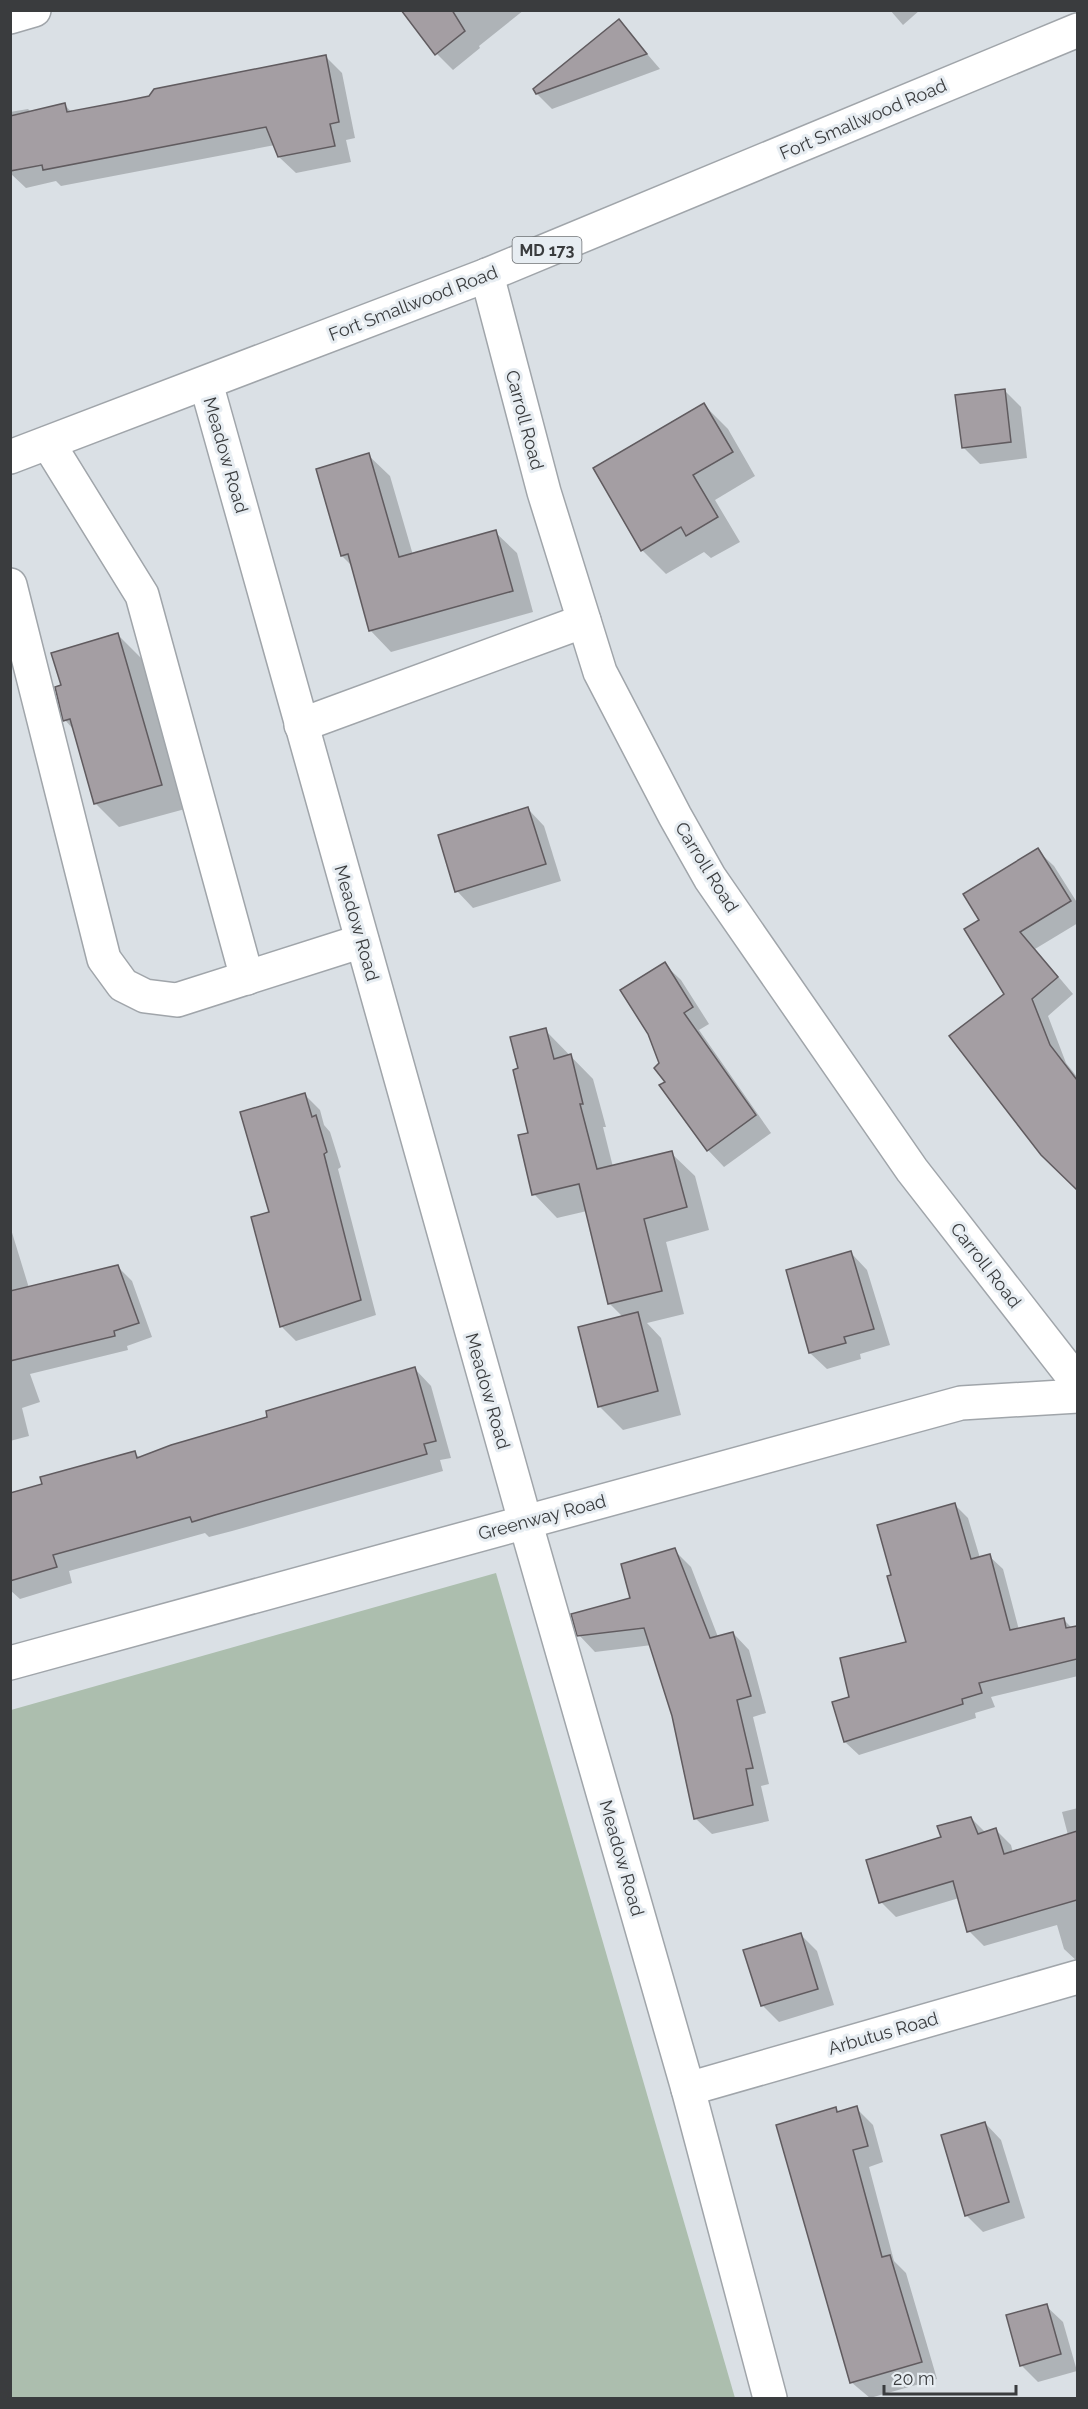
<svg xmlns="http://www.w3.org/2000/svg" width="1088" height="2409" font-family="Raleway,sans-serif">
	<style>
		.green { fill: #acbeae }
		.shadow { fill: #0003 }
		.building { fill: #a49ea3; stroke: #605b5f; stroke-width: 1.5 }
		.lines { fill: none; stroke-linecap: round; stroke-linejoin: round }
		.minor-casing { stroke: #a0a5aa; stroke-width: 36 }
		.major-casing { stroke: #a0a5aa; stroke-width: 36 }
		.minor { stroke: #fff; stroke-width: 33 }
		.major { stroke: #fff; stroke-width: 33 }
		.labels { text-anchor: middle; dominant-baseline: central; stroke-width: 6; stroke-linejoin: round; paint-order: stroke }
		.shield { fill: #e7edf2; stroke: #6e7174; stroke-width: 1.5 }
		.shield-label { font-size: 16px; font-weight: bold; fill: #3a3c3e }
		.street-label { font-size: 18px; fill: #3a3c3e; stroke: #e7edf2 }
	</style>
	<rect width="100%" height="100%" fill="#dae0e5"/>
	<path class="green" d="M496,1573L735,2398H11V1710Z"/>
	<g class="shadow">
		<path d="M403,10H524L479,46L480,48L453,70L437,54Z"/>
		<path d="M890,10H920L903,25Z"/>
		<path d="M619,21L660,69L552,109L537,94Z"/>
		<path d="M325,56L342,73L355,138L346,140L351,162L296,173L279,157L275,145L61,186L56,181L26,188L10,173V112L28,109L32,113L65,105L72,113L150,98Z"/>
		<path d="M1004,390L1021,407L1027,458L980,464L963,447Z"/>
		<path d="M704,405L728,429L755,476L715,500L740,542L711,558L704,552L666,574L642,550Z"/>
		<path d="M368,455L390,476L413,555L495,532L517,553L533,612L391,652L370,630L352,566L342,556Z"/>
		<path d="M118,635L142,659L185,809L119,827L95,803L74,730L65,720L63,686Z"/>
		<path d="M528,809L544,826L561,881L473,908L457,891Z"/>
		<path d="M1037,850L1054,866L1078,904V923L1035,949L1073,994L1048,1016L1066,1063L1078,1078V1189L1042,1154L1006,994L981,920Z"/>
		<path d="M664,964L681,980L709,1024L699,1030L771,1133L724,1167L708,1150L661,1086L667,1082L661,1064Z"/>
		<path d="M545,1030L593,1079L606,1127H603L613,1167L671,1153L695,1176L709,1230L666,1242L684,1314L647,1323L661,1338L681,1415L623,1430L599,1406L624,1318L610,1304L587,1211L557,1218L534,1194L530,1134L520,1069Z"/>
		<path d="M305,1095L320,1110L324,1125L330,1132L341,1167L338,1169L376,1315L296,1341L281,1326L271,1213Z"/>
		<path d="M10,1226L29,1288L117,1266L132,1281L152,1337L127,1346L128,1350L30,1374L40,1402L22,1408L29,1436L10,1441Z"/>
		<path d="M851,1253L867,1270L890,1345L860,1354L861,1359L827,1369L810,1353Z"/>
		<path d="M415,1369L431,1386L451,1458L440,1460L443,1471L232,1531L209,1537L205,1533L69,1571L72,1583L20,1599L10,1590V1495L134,1453L140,1458Z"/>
		<path d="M954,1504L968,1518L980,1558L989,1556L1003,1569L1019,1630L1063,1619L1072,1628L1078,1627V1676L991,1697L995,1707L975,1713L976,1718L859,1755L845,1742L850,1698L908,1643Z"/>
		<path d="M674,1550L691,1567L718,1637L733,1633L749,1650L766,1713L753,1717L769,1784L761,1786L769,1821L712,1834L695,1818L667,1690L652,1645L595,1652L579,1635L632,1599Z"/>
		<path d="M1078,1808V1962L1064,1949L1057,1925L984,1946L969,1931L959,1898L896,1917L881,1902L943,1838L971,1818L986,1833L996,1830L1011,1845L1013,1853L1068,1835L1062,1812Z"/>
		<path d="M800,1934L817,1951L834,2005L779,2022L762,2005Z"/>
		<path d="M856,2108L873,2125L883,2162L869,2167L894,2261L906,2273L937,2379L870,2398L851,2382L836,2109L840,2113Z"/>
		<path d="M985,2123L1001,2140L1025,2218L983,2232L966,2215Z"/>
		<path d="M1046,2306L1063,2322L1077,2371L1038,2382L1021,2365Z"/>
	</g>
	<g class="building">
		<path d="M401,10H452L465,31L435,55Z"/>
		<path d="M619,19L647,54L536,94L533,89Z"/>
		<path d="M326,55L339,122L330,124L335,146L278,157L266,127L43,170L42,165L10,171V116L65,103L67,112L125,101L149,96L154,89Z"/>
		<path d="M1005,389L1011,442L962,448L955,395Z"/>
		<path d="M704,403L733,452L693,475L718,517L686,536L681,527L641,551L593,468Z"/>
		<path d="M369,453L399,557L496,530L513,591L369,631L348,554L341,556L316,469Z"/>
		<path d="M118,633L162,785L94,804L70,719L63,721L55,687L61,685L51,653Z"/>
		<path d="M528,807L546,864L455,892L438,835Z"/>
		<path d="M1038,848L1071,901L1020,932L1058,977L1032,999L1050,1045L1077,1080V1190L1041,1155L949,1036L1004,994L964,929L979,920L963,894Z"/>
		<path d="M665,962L693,1007L684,1013L756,1115L707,1151L659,1085L665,1082L654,1068L659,1063L648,1034L620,990Z"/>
		<path d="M546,1028L554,1059L571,1054L583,1104H580L597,1169L672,1151L687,1207L644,1219L662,1291L608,1304L579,1184L532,1195L518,1135L528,1133L513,1070L518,1068L510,1037Z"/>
		<path d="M305,1093L312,1117L316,1115L327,1152L324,1154L361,1300L280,1327L251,1217L269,1212L240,1112Z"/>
		<path d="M851,1251L874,1329L844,1337L846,1343L809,1353L786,1270Z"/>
		<path d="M118,1265L139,1323L114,1331L115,1336L10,1361V1291Z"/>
		<path d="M638,1312L658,1391L598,1407L578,1327Z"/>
		<path d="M415,1367L436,1441L424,1444L427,1454L215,1515L192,1522L190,1517L53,1555L57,1567L10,1581V1493L42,1484L40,1477L135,1451L137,1458L171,1445L267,1417L266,1411Z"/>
		<path d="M955,1503L971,1559L990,1554L1010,1630L1064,1618L1066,1628L1077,1626V1659L979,1683L982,1693L962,1699L963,1704L844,1742L832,1702L849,1697L840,1658L906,1642L887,1576L891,1575L877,1525Z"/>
		<path d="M675,1548L710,1638L733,1632L751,1696L737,1700L753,1768L746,1769L753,1805L694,1819L672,1716L644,1628L577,1636L571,1614L630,1598L621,1564Z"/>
		<path d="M971,1817L978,1834L996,1828L1004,1854L1077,1831V1900L967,1932L953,1881L879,1903L866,1860L941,1837L937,1826Z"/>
		<path d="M801,1933L818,1989L761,2006L743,1950Z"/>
		<path d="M857,2106L868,2146L853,2150L882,2257L890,2255L922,2362L850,2383L776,2125L836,2107L837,2112Z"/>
		<path d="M985,2122L1009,2202L965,2216L941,2135Z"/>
		<path d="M1047,2304L1061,2354L1020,2366L1006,2315Z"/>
	</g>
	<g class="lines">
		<g class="minor-casing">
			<g id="minor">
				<path d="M10,17L34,10"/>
				<path d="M487,275L544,492L600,672L675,816L710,878L912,1170L1078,1383"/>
				<path d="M206,383L525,1521L688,2089L770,2398"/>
				<path d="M48,443L142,595L247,978"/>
				<path d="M10,585L104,959L123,985L145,996L177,1000L362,941"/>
				<path d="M301,725L584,621"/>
				<path d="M10,1663L961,1403L1078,1396"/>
				<path d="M688,2089L1078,1977"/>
			</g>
		</g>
		<g class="major-casing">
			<path id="major" d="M10,457L487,275L1078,30"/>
		</g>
		<use href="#minor" class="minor"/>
		<use href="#major" class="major"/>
	</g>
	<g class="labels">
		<rect class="shield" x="512.5" y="237" width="69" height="26" rx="4.5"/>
		<g class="shield-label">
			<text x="547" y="250">MD 173</text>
		</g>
		<g class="street-label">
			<text transform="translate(863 119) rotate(-23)">Fort Smallwood Road</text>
			<text transform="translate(413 303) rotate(-21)">Fort Smallwood Road</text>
			<text transform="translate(525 420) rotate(75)">Carroll Road</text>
			<text transform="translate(226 455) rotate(74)">Meadow Road</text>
			<text transform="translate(707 867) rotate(58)">Carroll Road</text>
			<text transform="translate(357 923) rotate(74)">Meadow Road</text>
			<text transform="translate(986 1265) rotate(52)">Carroll Road</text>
			<text transform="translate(488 1391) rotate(74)">Meadow Road</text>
			<text transform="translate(542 1517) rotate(-15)">Greenway Road</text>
			<text transform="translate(622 1858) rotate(74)">Meadow Road</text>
			<text transform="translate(883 2033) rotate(-16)">Arbutus Road</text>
		</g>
	</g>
	<rect width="1088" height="2409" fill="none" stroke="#3a3c3e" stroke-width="24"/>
	<path d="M884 2385v9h132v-9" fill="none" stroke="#3a3c3e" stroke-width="3"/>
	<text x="893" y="2385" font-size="18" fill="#3a3c3e" stroke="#e7edf2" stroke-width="4.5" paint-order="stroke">20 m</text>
</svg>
